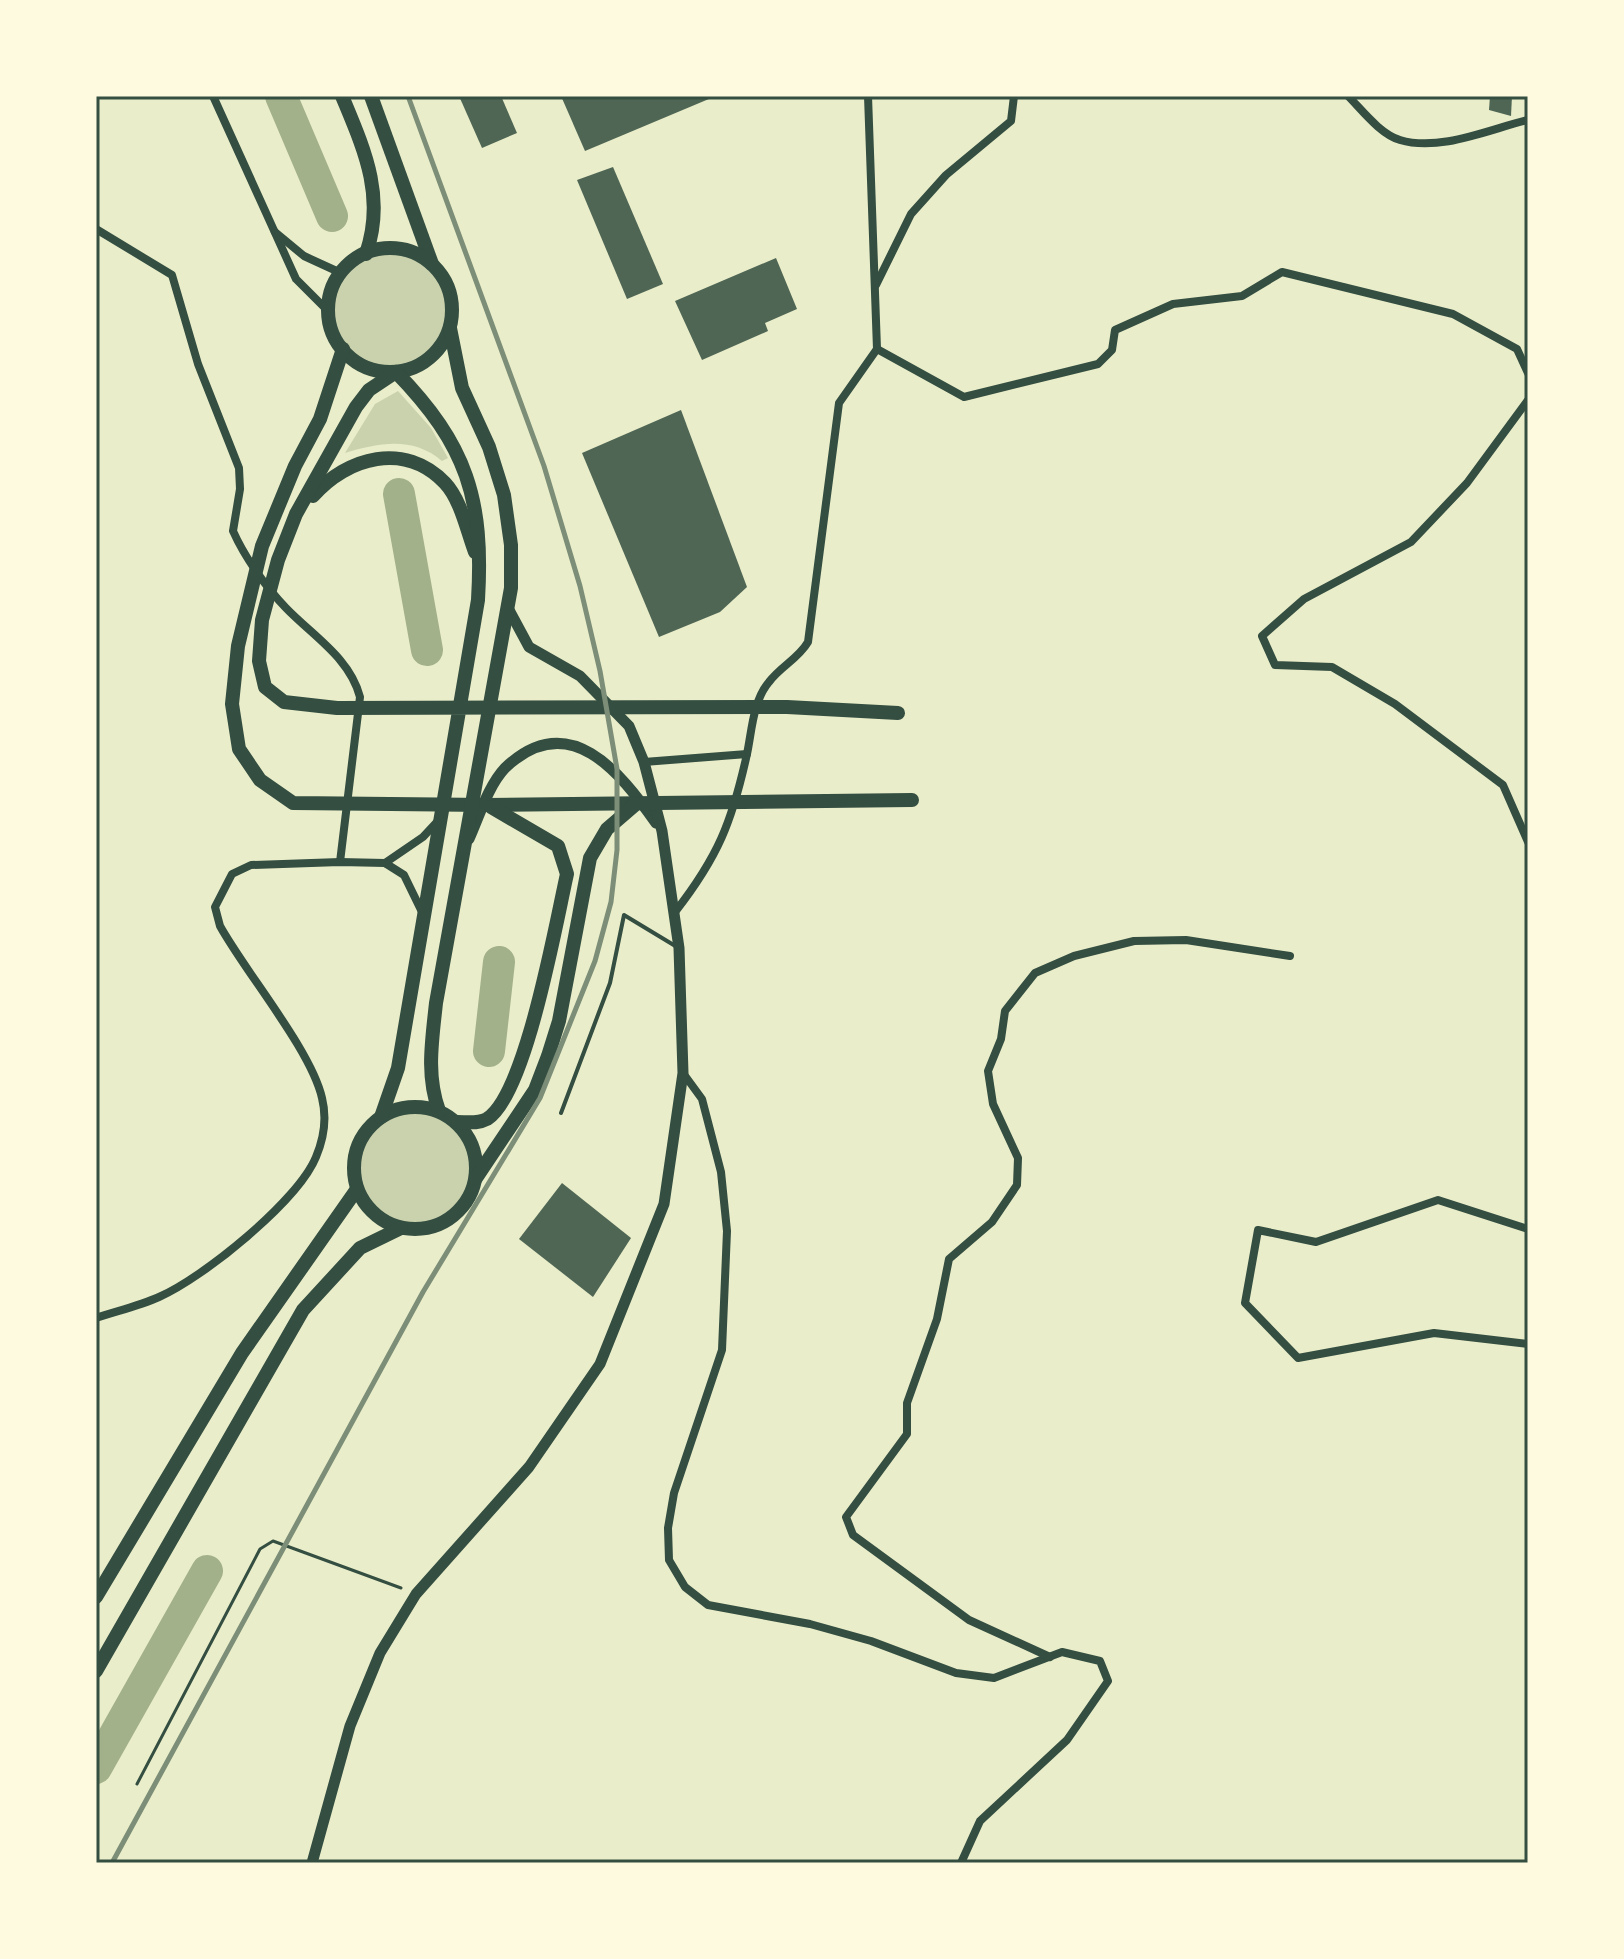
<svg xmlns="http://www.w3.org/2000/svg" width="1624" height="1959" font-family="'DM Sans',sans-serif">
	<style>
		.green { fill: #cad2ad }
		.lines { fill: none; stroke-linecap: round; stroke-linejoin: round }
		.river { stroke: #a3b18a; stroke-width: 32 }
		.building { fill: #4f6655 }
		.path { stroke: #344e41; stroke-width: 3 }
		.service { stroke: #344e41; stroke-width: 4 }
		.minor { stroke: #344e41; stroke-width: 8 }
		.secondary { stroke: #344e41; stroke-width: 11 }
		.trunk { stroke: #344e41; stroke-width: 14 }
		.rail { stroke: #7c8e77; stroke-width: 5 }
		.neatline { fill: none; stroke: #344e41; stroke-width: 3 }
	</style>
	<rect width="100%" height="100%" fill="#e9edc9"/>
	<g class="green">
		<circle cx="390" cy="310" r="57"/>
		<path d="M398,391L431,428L448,458L442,461C412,436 380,443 345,453L375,404Z"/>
		<circle cx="415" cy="1168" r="57"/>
	</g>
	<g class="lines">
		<g class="river">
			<path d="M281,96L332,216"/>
			<path d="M399,494L427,650"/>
			<path d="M489,1051L499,962"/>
			<path d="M96,1768L207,1571"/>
		</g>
	</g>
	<g class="building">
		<path d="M459,96H501L517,133L482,148Z"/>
		<path d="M561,96H716L585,151Z"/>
		<path d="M1490,96H1512L1511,116L1489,110Z"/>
		<path d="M613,167L663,284L627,299L577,180Z"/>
		<path d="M776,258L797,309L765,323L768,331L702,360L675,301Z"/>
		<path d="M681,410L747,587L720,612L659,637L582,453Z"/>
		<path d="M562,1183L631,1238L593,1297L519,1239Z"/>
	</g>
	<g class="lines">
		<path class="path" d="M137,1784L260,1549L273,1541L401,1588"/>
		<path class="service" d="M561,1113L610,983L624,915L677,947"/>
		<g class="minor">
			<path d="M213,96L296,279L329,312"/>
			<path d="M1348,96C1362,110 1380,134 1400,140C1440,152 1490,129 1528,120"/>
			<path d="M96,229L172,275L198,364L239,468L240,489L233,531C245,558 266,587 286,608C313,636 350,658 360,697L340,862"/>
			<path d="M275,232L304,256L341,273"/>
			<path d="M876,285L911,214L946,175L1011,121L1014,96"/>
			<path d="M877,349L964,397L1098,364L1112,350L1115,330L1173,304L1242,296L1282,272L1453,314L1517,349L1528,373"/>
			<path d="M1528,400L1467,483L1411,542L1304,599L1262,636L1275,665L1332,667L1395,704L1503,785L1528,842"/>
			<path d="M747,754C752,730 753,701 769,682C781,666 798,659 808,642L839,403L877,349L868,96"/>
			<path d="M644,762L747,754C732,822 718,857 675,912"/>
			<path d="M385,863L423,837L437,822"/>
			<path d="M683,1073L702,1099L721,1172L727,1231L722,1350L674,1493L668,1528L669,1560L685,1587L708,1605L810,1624L871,1641L956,1673L994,1678L1062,1652L1100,1661L1108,1681L1067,1740L980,1821L961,1863"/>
			<path d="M1528,1229L1438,1200L1316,1242L1258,1230L1245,1303L1298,1358L1434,1333L1528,1344"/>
			<path d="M96,1318C117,1311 139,1306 159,1297C203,1278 298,1201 316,1157C324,1138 327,1118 322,1098C311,1050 246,973 220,926L215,907L232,874L251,865L340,862L385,863L404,875L423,914"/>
			<path d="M1050,1657L969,1620L853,1535L846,1517L907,1434V1403L937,1319L949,1259L992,1222L1017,1185L1018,1158L993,1104L988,1071L1001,1039L1005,1011L1035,973L1074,956L1134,941L1186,940L1290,956"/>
		</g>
		<g class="secondary">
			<path d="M469,839C479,817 488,786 505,768C569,707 620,772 656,823"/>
			<path d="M312,1863L350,1726L380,1653L416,1594L529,1467L600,1364L664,1204L683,1073L679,948L662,831L644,762L629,726L580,676L529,647L508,608"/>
		</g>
		<g class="trunk">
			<path d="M342,96C364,149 386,196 366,254"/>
			<path d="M371,96L432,264"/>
			<circle cx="390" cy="310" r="62"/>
			<path d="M343,349L320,419L295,466L262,546L238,646L232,704L239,749L260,780L293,803L487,805L912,800"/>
			<path d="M313,496C347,457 405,441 445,483C461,500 467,531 475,552"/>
			<circle cx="415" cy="1168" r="61"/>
			<path d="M439,1111C426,1075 432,1041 436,1003L511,588V545L504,495L489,447L462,388L450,328"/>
			<path d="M381,1117L398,1068L478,600C484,499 467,445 396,372L369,390L356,407L296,514L278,560L262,620L259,661L265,687L284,702L337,708L787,707L898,713"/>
			<path d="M457,1122C467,1122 478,1124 487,1119C526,1095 556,922 567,874L558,846L491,807"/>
			<path d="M476,1178L535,1090L548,1056L559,1021L590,858L607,829L636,804"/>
			<path d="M96,1597L242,1353L357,1189"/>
			<path d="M96,1671L303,1310L360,1248L401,1228"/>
		</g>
		<path class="rail" d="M112,1863L423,1292L540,1098L595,961L611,902L617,850V769L600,671L580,586L544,466L408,96"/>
	</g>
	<rect width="1624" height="1959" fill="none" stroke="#fefae0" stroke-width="196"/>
	<rect x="98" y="98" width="1428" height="1763" class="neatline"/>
</svg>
